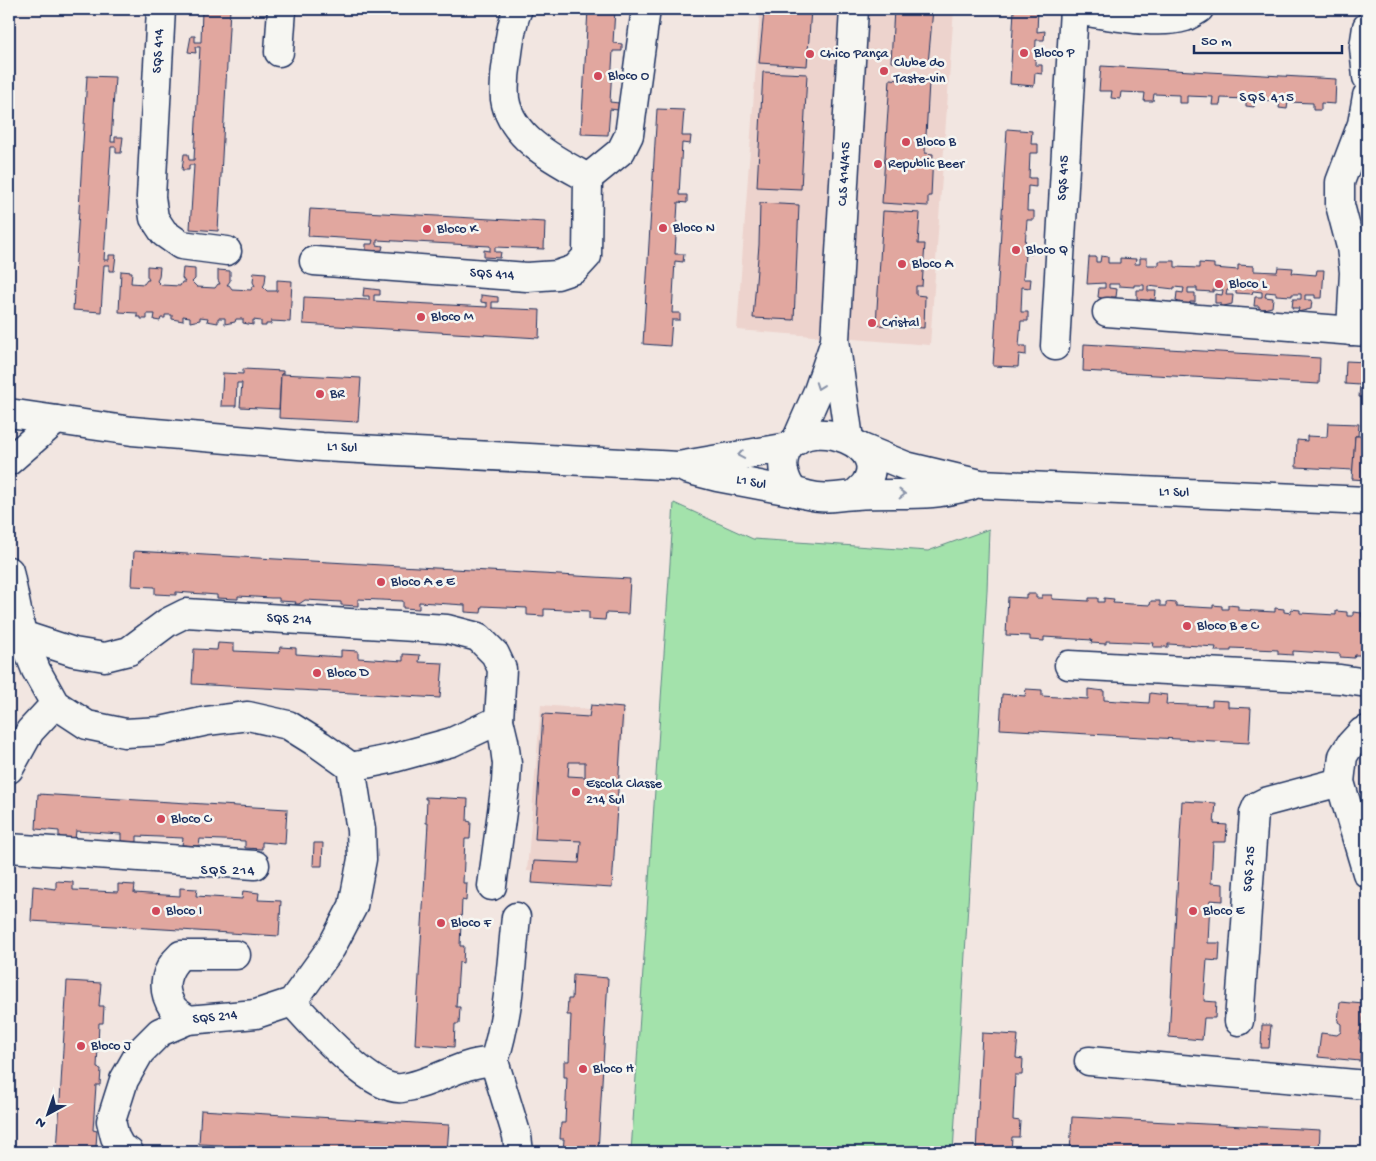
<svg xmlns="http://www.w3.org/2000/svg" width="1376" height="1161" font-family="'Gochi Hand',sans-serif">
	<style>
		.built { fill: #edd3cd }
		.green { fill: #a3e2ab; stroke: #5f8884 }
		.building { fill: #e1a79f; stroke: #1b2f5e; fill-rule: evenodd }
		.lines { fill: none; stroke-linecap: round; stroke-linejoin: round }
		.minor-casing { stroke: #1b2f5e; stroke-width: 31 }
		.minor { stroke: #f6f6f2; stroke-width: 28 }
		.oneway { stroke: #8892a8 }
		.poi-dot { fill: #d1495b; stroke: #f6f6f2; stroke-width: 2 }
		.labels { text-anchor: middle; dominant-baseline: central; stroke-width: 5; stroke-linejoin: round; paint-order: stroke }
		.street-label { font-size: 14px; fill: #1b2f5e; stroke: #f6f6f2 }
		.poi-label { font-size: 14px; fill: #1b2f5e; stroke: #f6f6f2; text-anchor: start }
		.neighbourhood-label { font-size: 15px; letter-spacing: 1px; fill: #1b2f5e; stroke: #f6f6f2 }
	</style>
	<rect width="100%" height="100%" fill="#f2e6e1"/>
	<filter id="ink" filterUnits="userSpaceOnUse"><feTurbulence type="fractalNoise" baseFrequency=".02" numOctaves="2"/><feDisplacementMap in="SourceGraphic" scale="10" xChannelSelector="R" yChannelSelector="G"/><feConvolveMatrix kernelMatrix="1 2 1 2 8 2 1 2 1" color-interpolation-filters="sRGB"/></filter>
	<g filter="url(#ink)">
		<g class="built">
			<path d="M760,9H954L930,345L737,330Z"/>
			<path d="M541,705L625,712L611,879L527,871Z"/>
		</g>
		<path class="green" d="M674,503L753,539L928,551L989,529L987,591L953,1152H631Z"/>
		<g class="building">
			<path d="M202,9H230L218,231L190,229L194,165H189V170H182L184,154H188L189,160H194L200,47H195L196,53L188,52L191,36H195V42H201Z"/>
			<path d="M588,9H615L613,43L622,44V51H613L610,102L619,103L618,110L610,109L608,135L581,134Z"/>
			<path d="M772,9H811L807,66L759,63L764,11L772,12Z"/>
			<path d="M894,9H933L928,64L891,62Z"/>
			<path d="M1014,9H1038L1037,32L1045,31L1044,40H1036L1035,65H1042V74L1035,73L1034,86L1010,84Z"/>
			<path d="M1101,66L1336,79L1335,104L1321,103V110H1313V103L1288,102L1287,109L1279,108L1280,101L1255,100L1254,107L1246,106V99L1221,98L1220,105H1212L1213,97L1187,96V103H1179V95L1154,94L1153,101H1144L1145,93L1121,92L1120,99L1111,98L1112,91H1099Z"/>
			<path d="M763,72L807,74L801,189L757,187Z"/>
			<path d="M87,76L115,77L111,142H115V137H123L121,153H116V147H111L104,260H109V255H116L114,271H109V265H104L101,312L73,310Z"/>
			<path d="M890,79L929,82L925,153L933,154L931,196H928V206L882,203Z"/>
			<path d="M657,109L684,110L682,136H691L690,144L682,143L679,195H687V203L678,202L675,254H684L683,262L675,261L672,313H680V320H672L670,346L643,344Z"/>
			<path d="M1007,129L1032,131L1031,144H1038V153H1030L1029,178H1036V187L1028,186L1027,211H1034V220H1027L1025,245H1032V254H1025L1023,279H1031L1030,288L1022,287L1021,312H1028V321H1021L1019,346H1026V355L1019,354L1018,367L993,366Z"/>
			<path d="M760,203L799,205L794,320L753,318L759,245Z"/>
			<path d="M310,209L545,222L544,249L495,247V252H501L500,258L484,257V250L490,251V246L377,240V245L383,246L382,250L366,251V244H372L373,240L308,236Z"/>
			<path d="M883,211L920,213L918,244H925L922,286H916V295L925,296L924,328L876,325Z"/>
			<path d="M1101,256L1108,257V263H1120V258L1136,259L1135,264H1140V258H1147V265H1159V261H1175V267L1199,268V263L1214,264V268L1238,270V265L1254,266V271L1277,272L1278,267L1293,268L1292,273L1316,275L1317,270H1324L1322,298H1315V295H1305V300H1312L1311,309L1298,312L1299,308H1292L1293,299H1301V294H1292V296L1276,295V293L1266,292L1265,297L1273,298L1272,307L1259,310V306H1254L1255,297H1262V292L1253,291L1252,294L1236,293V291L1227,290L1226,295H1233L1232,304L1220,307V303H1215V294L1222,295L1223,290H1213V292L1197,291V288H1188V293H1195V302H1190L1189,305L1176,301L1177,292L1183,293L1184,288L1174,287V289L1148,286V291H1156L1155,300L1150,299V303L1137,299V290H1144V285H1134V287L1119,286V284H1109V288L1117,289L1116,297H1111V301L1098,297L1099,288H1105V283L1087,284L1089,257H1096V262H1100Z"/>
			<path d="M147,266L160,267L159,277L157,281L161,285L180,286L182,282H185L182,278L183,268L195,269V279L192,282L197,287L215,288L218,284H220L218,280V270L230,271V281L227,285H229L232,289L251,290L253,286H255L253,282L254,272L266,273L265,283L263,287L267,291H277V280L292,281L290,322L271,321V324H266V326H261V321L253,320V325L243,323V319H236L235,322L225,324V318H218V323L207,321L208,318L200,317V320L190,322V317L183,316V321L172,319V315H165V318H161L160,321L154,320L155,314H147V319H141V317H137V313L119,312L121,271L132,272L131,283L144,284L147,280H149L147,276Z"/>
			<path d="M364,288L380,290V295H374V301L487,307V303L481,302V295L498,297V302H492V308L540,310L539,338L303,324L304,297L369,300V296H363Z"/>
			<path d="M1084,344L1320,358L1319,384L1083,371Z"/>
			<path d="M1346,361L1367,362V398L1359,397L1360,385L1345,384Z"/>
			<path d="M243,369L283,371V374H281L279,409L240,407L242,383H237L236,406H221L223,373L243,374Z"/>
			<path d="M281,374L361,378L358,422L279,418Z"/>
			<path d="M1328,423L1359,424L1358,436H1355L1353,470L1296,467L1297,440L1307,441V436L1327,437Z"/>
			<path d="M1355,436H1367V480L1352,479Z"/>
			<path d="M134,551L630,579L628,614L606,613L605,620L589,619V611L544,609V616L527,615V608L482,606L481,613L465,612V605L419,602V609L403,608V601L358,599V606L341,605V602L305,600L299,604H295L296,602L279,601V598H271L238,596V599L217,598V595L176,592V595L155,594V587L132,586Z"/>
			<path d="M1026,594H1036V598H1042V595H1052V599L1089,601V598H1098V602H1104V598L1114,599L1113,603L1150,605L1151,601H1160V606H1166V602L1176,603V606L1213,608V605L1222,606V609H1228V605L1238,606V610L1275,612V608L1284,609V612L1291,613V609L1300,610V613L1336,615V611L1347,612V616H1353V612L1362,613V617H1367V655H1355L1354,658L1340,657V654L1293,651V655L1278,654V650L1231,648V651H1215L1216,647L1168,644V647H1153L1154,643L1106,641V644L1091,643L1092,640L1044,637V641L1030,640V636L1006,635L1008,597L1026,598Z"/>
			<path d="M218,643L234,644V651L279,653L280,647L296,648V654L341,657V650L358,651V658L403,661V654L420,655L419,662L443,663L440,698L192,684L194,649L217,650Z"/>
			<path d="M1026,689L1042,690V696L1088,699V689L1104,691V700L1149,703L1150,693L1167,695L1166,704L1212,706V700L1228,701V707L1251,708L1249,743L1000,729L1002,694L1025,696Z"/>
			<path d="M591,705L623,708L612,888L532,883L534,861L579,863L581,841L535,839L543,714L589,717ZM569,762H585V777L568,776Z"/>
			<path d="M38,794L287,809L285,844L262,842V849L245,848V841L200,839L199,846L182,845L183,838L137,836V842L121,841V834L76,831L75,839L59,838V831L36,829Z"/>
			<path d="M425,797L468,799L467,821L471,822L470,839H465L463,883H467L466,901L462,900L460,946H464L463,963L459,962L456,1007H460L459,1024H455L454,1047L415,1044L428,823H426L427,799H425Z"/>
			<path d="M1182,801L1216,803L1214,824L1227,825L1226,842H1213L1211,883L1223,884V901L1210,900L1208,943H1220L1219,961L1207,960L1204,1001L1216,1002L1215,1018H1204L1202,1040L1169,1037Z"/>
			<path d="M314,843H323L322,866H313Z"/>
			<path d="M56,881L73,882V890L118,892V884L135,885L134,893L180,896V888L197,889L196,896L242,899L243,891L259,893L258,900L281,901L279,936L31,921L33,886L56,889Z"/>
			<path d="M573,975L608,978L598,1152H563L564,1139H560L561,1123H565L567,1077H564V1061H569L571,1015H567L568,999H572Z"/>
			<path d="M67,981L101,983L99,1006H104L103,1023H99L97,1068L101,1069L100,1085H96L93,1130L97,1131L96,1147H92V1152H57Z"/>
			<path d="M1340,1002L1364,1004L1363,1030L1360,1031L1359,1039L1362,1041L1360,1061L1318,1057L1321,1033L1337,1035L1341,1032V1024L1338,1022Z"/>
			<path d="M1262,1025H1271L1269,1048H1261Z"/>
			<path d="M982,1033L1018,1035L1016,1058L1023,1059L1022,1075H1015L1013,1120L1020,1121L1019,1137H1012L1011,1152H976Z"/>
			<path d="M201,1110L449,1125L447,1152H346L301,1149V1152H284V1149L239,1146L238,1151L222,1150L223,1145L199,1144Z"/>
			<path d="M1072,1117L1320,1130L1319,1152H1070Z"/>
		</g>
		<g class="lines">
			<g class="minor-casing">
				<g id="minor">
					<path d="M161,9L151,197L154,218L164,233L181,245L227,251"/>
					<path d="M1074,10C1106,14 1155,26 1185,17C1190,15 1194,12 1199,9"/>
					<path d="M1367,27L1364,47L1367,77"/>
					<path d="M279,52L282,9"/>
					<path d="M588,178L621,151L629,135L646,9"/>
					<path d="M314,261L527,277L557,275L575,269L587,256L588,178C557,161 511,139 505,99C504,87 505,73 507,61C509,44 511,24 518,9"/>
					<path d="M1107,312L1367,332"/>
					<path d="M1351,331L1354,272L1351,247L1340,205V182L1362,124L1367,96"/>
					<path d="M1055,346L1074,9"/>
					<path d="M9,413L132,431L322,447L678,466L789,447"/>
					<path d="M849,439L835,340L854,9"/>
					<path d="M796,441L818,391L834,344"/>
					<path d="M862,448L906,466L981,484L1367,501"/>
					<path d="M9,461L56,420"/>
					<path d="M686,469L717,477L796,492"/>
					<path d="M854,495C857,492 862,488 865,484C892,446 814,415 789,447C784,453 782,464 784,472C786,479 789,488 796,492C798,493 804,494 807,495C827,500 836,496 856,495C881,493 907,495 932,493C945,492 957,489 970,486"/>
					<path d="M9,571L22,635L36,670L55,704L87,725L125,733L161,731L207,721L248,716L288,725L320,745L351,767L361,830L362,859L353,906L331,948L292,1002L256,1014L188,1020L160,1032L140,1052L124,1080L111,1121L115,1137L121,1148L129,1152"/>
					<path d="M22,635L74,652L105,657L129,651L168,622L186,613L447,629L478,637L495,654L502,669L499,720L504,741L507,764L506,782L492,886"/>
					<path d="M1069,665L1340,679L1367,683"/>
					<path d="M1367,730L1362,732L1350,745L1343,756L1340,782L1367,873"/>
					<path d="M351,767L390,759L452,742L499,720"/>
					<path d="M9,769L30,731L55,704"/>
					<path d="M9,848L255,865"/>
					<path d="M292,1002C313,1025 371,1092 402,1088C425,1085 445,1073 467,1066C476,1063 485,1062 494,1061C509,1015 511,965 516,917"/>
					<path d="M188,1020C183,1016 176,1012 173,1008C160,988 165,970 181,955H236"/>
					<path d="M1239,1021L1254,813L1257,806L1265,802L1340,782"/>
					<path d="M494,1061L517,1136L519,1152"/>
					<path d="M1089,1061L1367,1085"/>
				</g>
			</g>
			<use href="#minor" class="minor"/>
		</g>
		<defs><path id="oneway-chevron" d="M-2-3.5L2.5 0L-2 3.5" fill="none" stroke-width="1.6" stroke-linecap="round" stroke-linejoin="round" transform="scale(1.25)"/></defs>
		<g class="oneway">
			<use href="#oneway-chevron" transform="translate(819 386) rotate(110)"/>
			<use href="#oneway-chevron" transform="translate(741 455) rotate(170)"/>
			<use href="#oneway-chevron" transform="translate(902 494) rotate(-1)"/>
		</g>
	</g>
	<g class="poi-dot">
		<circle cx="1024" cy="53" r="5"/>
		<circle cx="810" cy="54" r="5"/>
		<circle cx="884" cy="71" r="5"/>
		<circle cx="598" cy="76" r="5"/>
		<circle cx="906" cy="142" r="5"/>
		<circle cx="878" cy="164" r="5"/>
		<circle cx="663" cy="228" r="5"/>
		<circle cx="427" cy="229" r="5"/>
		<circle cx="1016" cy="250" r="5"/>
		<circle cx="902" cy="264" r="5"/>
		<circle cx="1219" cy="284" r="5"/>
		<circle cx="421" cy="317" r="5"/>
		<circle cx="872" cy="323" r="5"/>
		<circle cx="320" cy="394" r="5"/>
		<circle cx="381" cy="582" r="5"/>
		<circle cx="1187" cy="626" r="5"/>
		<circle cx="317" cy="673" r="5"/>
		<circle cx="576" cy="792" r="5"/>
		<circle cx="161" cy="819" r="5"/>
		<circle cx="156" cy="911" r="5"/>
		<circle cx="1193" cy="911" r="5"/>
		<circle cx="441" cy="923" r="5"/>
		<circle cx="81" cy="1046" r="5"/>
		<circle cx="583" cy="1069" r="5"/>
	</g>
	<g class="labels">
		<g class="street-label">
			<text transform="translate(159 51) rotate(-87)">SQS 414</text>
			<text transform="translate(845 174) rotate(-87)">CLS 414/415</text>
			<text transform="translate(1064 178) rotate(-87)">SQS 415</text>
			<text transform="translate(492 275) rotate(4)">SQS 414</text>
			<text transform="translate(342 448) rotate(3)">L1 Sul</text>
			<text transform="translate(751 483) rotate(11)">L1 Sul</text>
			<text transform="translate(1174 493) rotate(2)">L1 Sul</text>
			<text transform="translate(289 620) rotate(3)">SQS 214</text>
			<text transform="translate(1250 869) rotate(-86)">SQS 215</text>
			<text transform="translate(215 1018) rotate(-6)">SQS 214</text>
		</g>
		<g class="poi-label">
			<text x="1034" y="53">Bloco P</text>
			<text x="820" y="54">Chico Pança</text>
			<text x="894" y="63">Clube do<tspan x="894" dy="16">Taste-vin</tspan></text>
			<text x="608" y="76">Bloco O</text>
			<text x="916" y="142">Bloco B</text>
			<text x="888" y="164">Republic Beer</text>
			<text x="673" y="228">Bloco N</text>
			<text x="437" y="229">Bloco K</text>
			<text x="1026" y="250">Bloco Q</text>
			<text x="912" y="264">Bloco A</text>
			<text x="1229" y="284">Bloco L</text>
			<text x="431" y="317">Bloco M</text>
			<text x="882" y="323">Cristal</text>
			<text x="330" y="394">BR</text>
			<text x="391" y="582">Bloco A e E</text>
			<text x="1197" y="626">Bloco B e C</text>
			<text x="327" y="673">Bloco D</text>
			<text x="586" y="784">Escola Classe<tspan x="586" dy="16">214 Sul</tspan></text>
			<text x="171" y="819">Bloco C</text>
			<text x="166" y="911">Bloco I</text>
			<text x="1203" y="911">Bloco E</text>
			<text x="451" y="923">Bloco F</text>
			<text x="91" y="1046">Bloco J</text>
			<text x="593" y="1069">Bloco H</text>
		</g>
		<g class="neighbourhood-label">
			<text x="1267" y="98">SQS 415</text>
			<text x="228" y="871">SQS 214</text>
		</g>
	</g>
	<rect width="1376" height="1161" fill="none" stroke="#f6f6f2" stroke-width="30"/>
	<rect x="15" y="15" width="1346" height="1131" fill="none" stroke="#1b2f5e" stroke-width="2" filter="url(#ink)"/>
	<g transform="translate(48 1114) rotate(220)" stroke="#f6f6f2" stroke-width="4" paint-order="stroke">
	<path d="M0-4L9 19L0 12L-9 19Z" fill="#1b2f5e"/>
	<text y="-8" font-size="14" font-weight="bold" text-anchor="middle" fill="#1b2f5e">N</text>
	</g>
	<path d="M1194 45v8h148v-8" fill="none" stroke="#1b2f5e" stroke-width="2.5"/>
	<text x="1201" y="45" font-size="15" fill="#1b2f5e" stroke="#f6f6f2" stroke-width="4" paint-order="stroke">50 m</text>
</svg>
